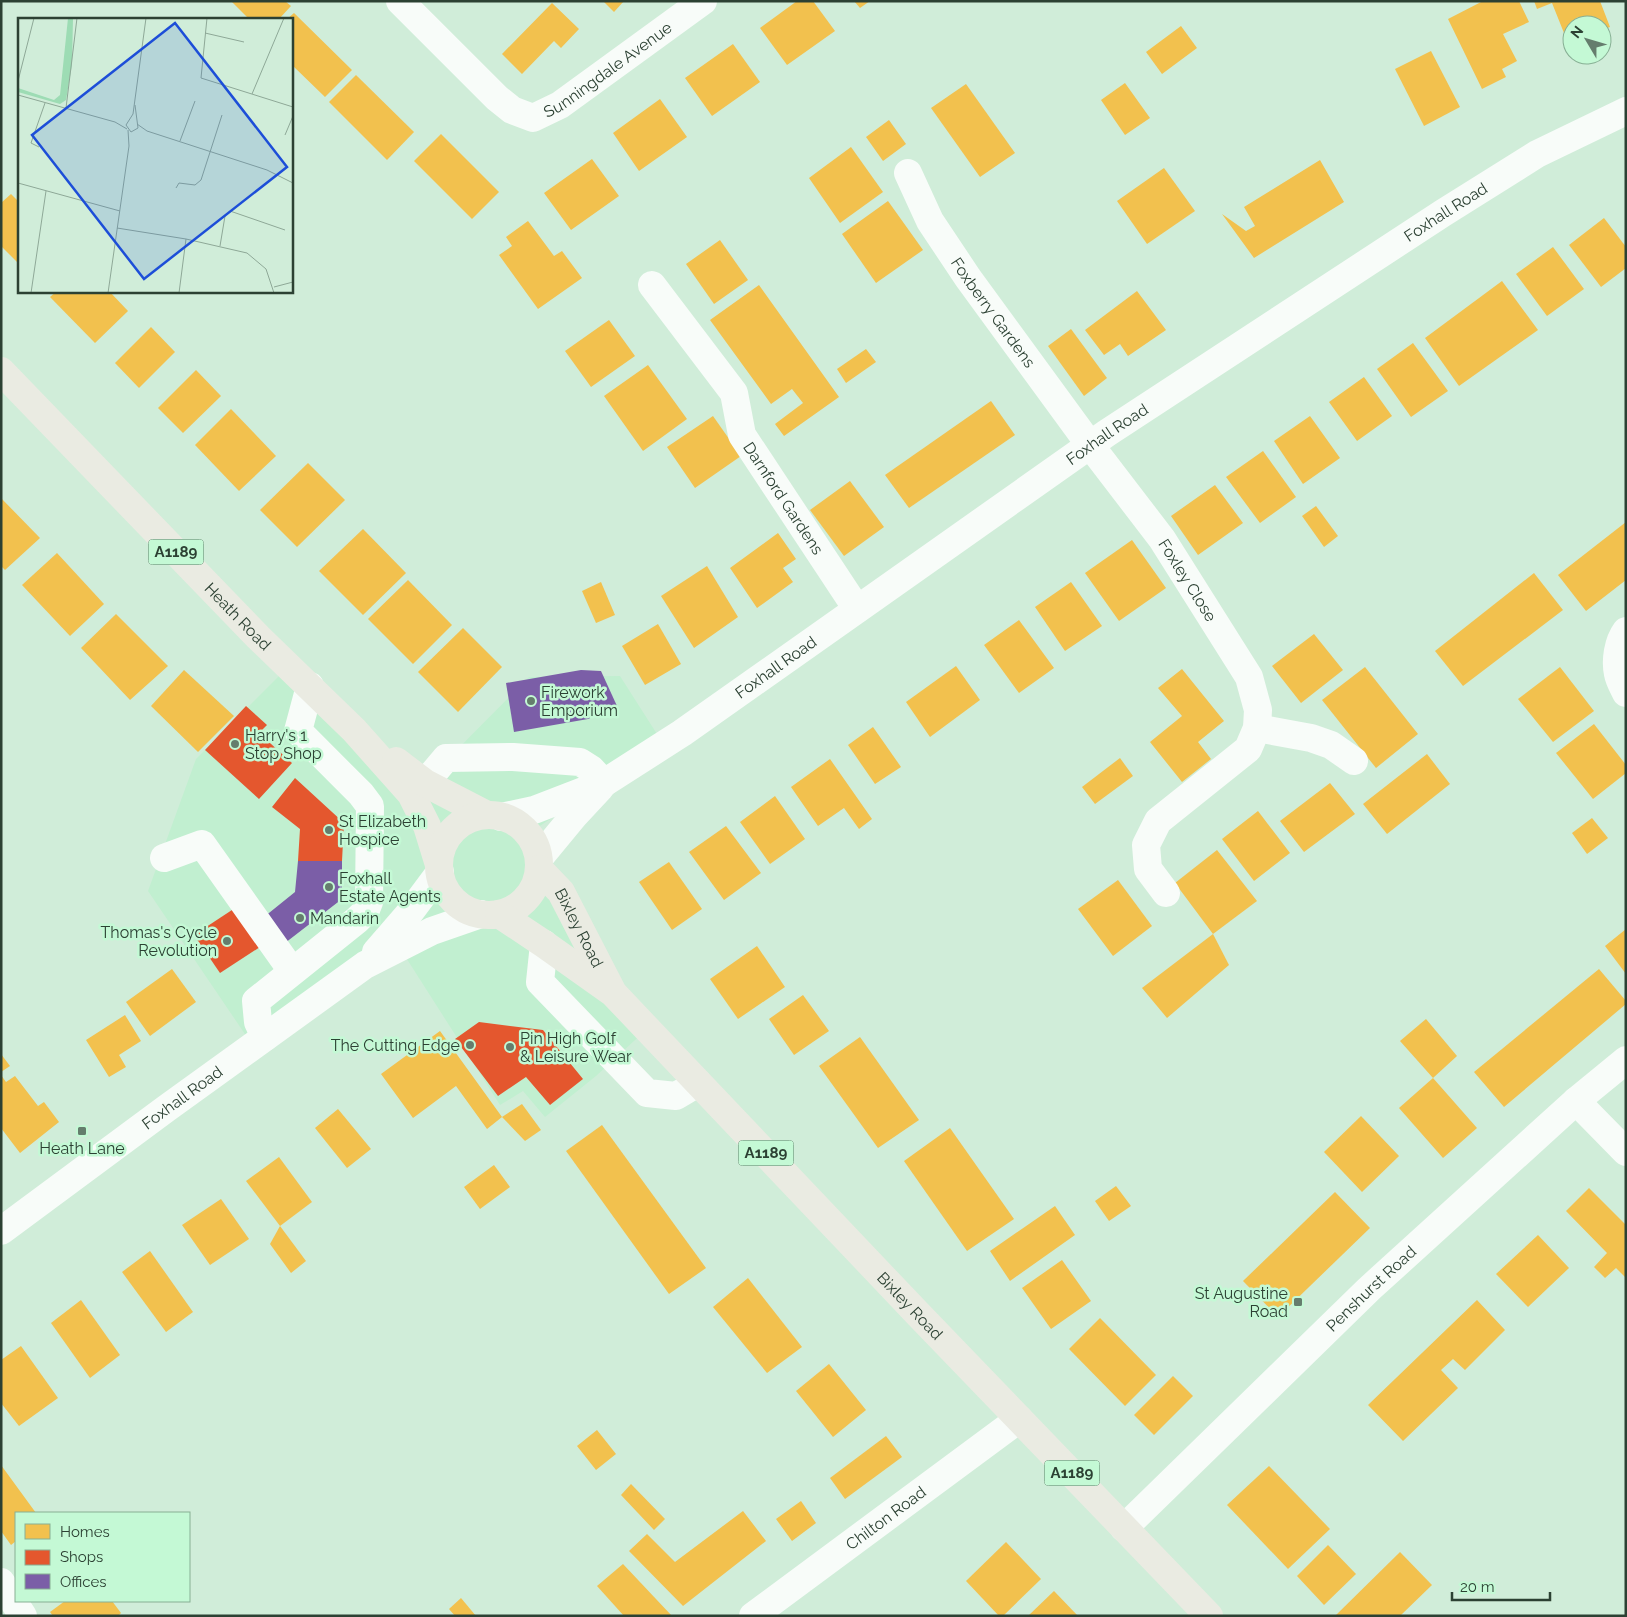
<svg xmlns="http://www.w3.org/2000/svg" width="1627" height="1617" font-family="Raleway,sans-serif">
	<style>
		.built { fill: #c1efd0 }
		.homes { fill: #f2c14e }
		.shops { fill: #e4572e }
		.offices { fill: #7b5ea7 }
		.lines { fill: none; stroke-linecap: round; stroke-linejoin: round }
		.minor { stroke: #f8fcf9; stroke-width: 28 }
		.major { stroke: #eaebe2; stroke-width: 28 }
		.poi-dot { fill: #657d6d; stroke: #c4f9d5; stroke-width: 2 }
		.labels { text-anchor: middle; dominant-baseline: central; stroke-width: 5; stroke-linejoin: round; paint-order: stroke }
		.shield { fill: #c4f9d5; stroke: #5a7864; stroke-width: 1 }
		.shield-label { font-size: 15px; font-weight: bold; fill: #2c4133 }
		.street-label { font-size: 16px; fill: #2c4133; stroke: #c4f9d5 }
		.poi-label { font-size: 16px; fill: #2c4133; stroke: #c4f9d5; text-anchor: start }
		.inset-road { fill: none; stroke: #8ea897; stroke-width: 1 }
		.view { fill: #1d4ed8; fill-opacity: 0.15; stroke: #1d4ed8; stroke-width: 2.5 }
		.inset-edge { fill: none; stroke: #2c4133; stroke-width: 2.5 }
	</style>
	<rect width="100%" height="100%" fill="#d0edd9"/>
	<path class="built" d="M289,666L425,782L529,677L620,676L664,745L529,833L647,1029L596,1076L545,1117L523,1091L500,1105L396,942L253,1046L148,891L196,759Z"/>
	<g class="homes">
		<path d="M231,1H285L291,6L279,19H249Z"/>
		<path d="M603,1H624L614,12Z"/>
		<path d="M797,1H813L835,31L787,65L760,28Z"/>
		<path d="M854,1H870L860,8Z"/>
		<path d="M1483,1H1519L1529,22L1503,34L1517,61L1502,69L1506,77L1482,89L1448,19Z"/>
		<path d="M1534,1H1600L1610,27L1602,30V25H1572V42L1568,43L1552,3L1537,9Z"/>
		<path d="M552,3L579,29L561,48L554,41L522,74L502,54Z"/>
		<path d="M294,13L352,70L325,97L291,64V19H287Z"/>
		<path d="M1181,26L1197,48L1162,74L1146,52Z"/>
		<path d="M733,44L760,82L712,116L685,78Z"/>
		<path d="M1431,51L1460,107L1424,126L1395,69Z"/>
		<path d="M356,75L414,132L387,160L329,102Z"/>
		<path d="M1125,83L1150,118L1125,135L1101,100Z"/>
		<path d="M966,84L1015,153L980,177L931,108Z"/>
		<path d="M660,99L687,137L639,171L613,133Z"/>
		<path d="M889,120L906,144L883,161L866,137Z"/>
		<path d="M441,134L499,192L472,219L414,161Z"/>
		<path d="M851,147L883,192L840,223L809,178Z"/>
		<path d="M592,159L619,196L571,230L544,193Z"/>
		<path d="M1320,160L1344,202L1254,258L1222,214L1246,231L1255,226L1244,207Z"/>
		<path d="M1164,168L1195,211L1147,244L1117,201Z"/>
		<path d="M11,194L19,202V264L1,246V203Z"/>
		<path d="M888,201L923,250L876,283L842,234Z"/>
		<path d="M1604,218L1626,247V268L1601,287L1569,245Z"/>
		<path d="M528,221L554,256L562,251L582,278L538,309L499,255L512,246L506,237Z"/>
		<path d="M720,240L748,280L714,304L686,264Z"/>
		<path d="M1553,247L1584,289L1547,316L1516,274Z"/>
		<path d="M1502,281L1538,330L1459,386L1425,338Z"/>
		<path d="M759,285L839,397L784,436L775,424L803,403L792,389L771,404L710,320Z"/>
		<path d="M57,291H109L128,311L95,343L50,297Z"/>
		<path d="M1137,291L1166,330L1128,356L1120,344L1104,355L1085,330Z"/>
		<path d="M609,320L635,356L591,387L565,351Z"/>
		<path d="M151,327L175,352L139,388L115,363Z"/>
		<path d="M1071,329L1107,378L1084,396L1048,346Z"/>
		<path d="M1413,343L1448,391L1411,417L1377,369Z"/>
		<path d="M866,349L876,362L846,383L837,369Z"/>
		<path d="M648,365L687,419L643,451L604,396Z"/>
		<path d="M196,370L221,396L183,433L158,408Z"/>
		<path d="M1364,377L1392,416L1357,441L1329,402Z"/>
		<path d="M991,401L1015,435L909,508L885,475Z"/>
		<path d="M231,409L276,456L239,491L195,445Z"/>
		<path d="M713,416L741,456L695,488L667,447Z"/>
		<path d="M1310,416L1340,458L1303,484L1274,441Z"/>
		<path d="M1263,451L1296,497L1260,523L1226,477Z"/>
		<path d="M308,463L345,500L297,547L260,510Z"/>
		<path d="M850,481L884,527L844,556L810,510Z"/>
		<path d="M1215,485L1243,523L1198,555L1171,516Z"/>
		<path d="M1,498L40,538L5,570L1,566Z"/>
		<path d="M1316,506L1338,536L1324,547L1302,516Z"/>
		<path d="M1626,522V580L1586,611L1558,575Z"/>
		<path d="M363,529L406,573L363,615L319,571Z"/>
		<path d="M778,533L796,559L783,568L793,582L757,608L730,568Z"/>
		<path d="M1132,540L1166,588L1119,621L1085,573Z"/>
		<path d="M57,553L104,604L70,636L22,585Z"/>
		<path d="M707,566L738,617L694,648L661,596Z"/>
		<path d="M1534,573L1563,610L1463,686L1435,651Z"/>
		<path d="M408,580L452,625L413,664L368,619Z"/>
		<path d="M601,582L615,615L596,623L582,591Z"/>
		<path d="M1071,582L1102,626L1065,651L1035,607Z"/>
		<path d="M116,614L168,666L130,700L81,648Z"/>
		<path d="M1019,620L1054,668L1019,693L984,645Z"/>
		<path d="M658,624L681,664L645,685L622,646Z"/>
		<path d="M463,628L502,667L458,712L418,672Z"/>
		<path d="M1314,634L1343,670L1301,703L1272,666Z"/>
		<path d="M956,666L980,700L930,737L906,702Z"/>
		<path d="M1365,667L1418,734L1376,768L1322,700Z"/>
		<path d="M1560,667L1594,711L1553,742L1518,699Z"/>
		<path d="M1182,669L1224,721L1198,742L1211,759L1182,782L1150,742L1182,716L1158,688Z"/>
		<path d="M184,670L234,716L198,752L151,706Z"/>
		<path d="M1594,724L1626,765V773L1593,799L1556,753Z"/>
		<path d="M873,727L901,767L875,784L848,745Z"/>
		<path d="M1427,754L1450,784L1387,834L1363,804Z"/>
		<path d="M1120,758L1133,776L1095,804L1082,787Z"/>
		<path d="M830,759L872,819L859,829L844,808L818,826L791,787Z"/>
		<path d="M1330,783L1355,814L1304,852L1280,821Z"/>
		<path d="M775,796L805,839L770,864L740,822Z"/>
		<path d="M1258,811L1290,853L1254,881L1222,839Z"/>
		<path d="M1592,818L1608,838L1587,854L1572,833Z"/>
		<path d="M726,826L761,873L724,900L689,852Z"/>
		<path d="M1217,850L1257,901L1213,934L1175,883Z"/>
		<path d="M669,862L702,909L672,930L639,882Z"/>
		<path d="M1118,880L1152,926L1113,956L1078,909Z"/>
		<path d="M1626,929V974L1605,946Z"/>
		<path d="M1213,934L1229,965L1167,1018L1142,988Z"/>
		<path d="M757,946L785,987L738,1019L710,979Z"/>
		<path d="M172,969L196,1002L150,1036L126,1002Z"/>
		<path d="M1599,969L1626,1001V1004L1504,1107L1474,1072Z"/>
		<path d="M803,995L829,1031L794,1055L769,1019Z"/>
		<path d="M125,1015L141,1041L119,1055L126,1067L109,1077L86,1040Z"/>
		<path d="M1426,1019L1457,1056L1433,1078L1400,1041Z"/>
		<path d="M440,1031L502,1117L487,1129L456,1086L413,1118L381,1074Z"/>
		<path d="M860,1037L919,1120L878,1148L819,1066Z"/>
		<path d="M1,1054L10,1066L1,1072Z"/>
		<path d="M1,1075L6,1082L15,1076L38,1106L44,1102L59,1122L20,1153L1,1128Z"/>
		<path d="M1433,1078L1477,1128L1443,1158L1399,1108Z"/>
		<path d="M522,1104L541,1130L525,1141L502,1117Z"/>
		<path d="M338,1109L371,1149L347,1168L315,1128Z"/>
		<path d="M1361,1116L1399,1156L1362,1192L1324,1152Z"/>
		<path d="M602,1125L706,1268L669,1294L566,1151Z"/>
		<path d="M950,1128L1014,1219L967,1251L904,1161Z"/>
		<path d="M279,1157L312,1202L280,1226L246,1181Z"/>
		<path d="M494,1165L510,1187L480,1209L464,1187Z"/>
		<path d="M1116,1186L1131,1206L1109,1221L1095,1201Z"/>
		<path d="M1589,1188L1626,1225V1278L1616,1268L1605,1278L1594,1267L1607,1253L1566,1211Z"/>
		<path d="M1335,1192L1370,1228L1278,1317L1243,1281Z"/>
		<path d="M221,1199L249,1239L210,1265L182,1225Z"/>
		<path d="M1055,1206L1075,1235L1010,1281L990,1251Z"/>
		<path d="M280,1226L306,1261L291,1273L270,1244Z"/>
		<path d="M1538,1235L1569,1268L1528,1307L1496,1274Z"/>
		<path d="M150,1251L193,1312L166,1332L122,1272Z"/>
		<path d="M1062,1260L1091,1301L1051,1329L1022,1288Z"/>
		<path d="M748,1278L802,1347L767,1373L713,1307Z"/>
		<path d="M81,1300L120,1355L90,1378L51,1323Z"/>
		<path d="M1477,1300L1505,1330L1465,1370L1453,1359L1441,1370L1458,1388L1403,1441L1368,1405Z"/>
		<path d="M1100,1318L1156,1375L1125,1406L1069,1349Z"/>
		<path d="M21,1346L58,1398L19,1426L1,1403V1360Z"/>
		<path d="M829,1364L866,1410L833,1437L796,1391Z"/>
		<path d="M1173,1376L1193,1396L1154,1435L1134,1415Z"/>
		<path d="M597,1430L616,1454L596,1470L577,1446Z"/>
		<path d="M886,1436L902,1457L845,1499L830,1478Z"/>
		<path d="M1,1465L36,1513H16V1541L11,1545L1,1531Z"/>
		<path d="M1269,1466L1330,1529L1288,1569L1227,1505Z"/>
		<path d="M631,1484L665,1519L654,1530L621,1495Z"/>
		<path d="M801,1501L816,1523L792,1541L776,1519Z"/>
		<path d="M743,1511L766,1541L683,1606L629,1551L647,1534L675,1562Z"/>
		<path d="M1006,1542L1041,1579L1003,1616H999L966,1581Z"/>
		<path d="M1328,1545L1356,1574L1324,1605L1297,1576Z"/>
		<path d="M1400,1552L1432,1585L1400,1616H1335Z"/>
		<path d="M623,1564L672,1616H624L597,1586Z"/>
		<path d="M1054,1591L1078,1616H1028Z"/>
		<path d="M461,1598L476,1616H455L449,1609Z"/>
		<path d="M65,1601H112L121,1613L118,1616H53L50,1612Z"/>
	</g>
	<g class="shops">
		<path d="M246,706L267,725L259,733L292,763L259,799L205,750Z"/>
		<path d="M295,778L344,823L342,861H298L300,829L272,807Z"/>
		<path d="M235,908L260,947L220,973L194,935Z"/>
		<path d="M479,1022L543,1030L583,1079L550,1105L526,1077L498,1096L455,1039Z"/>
	</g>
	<g class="offices">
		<path d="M581,670L601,671L617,706L588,719L514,732L506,683Z"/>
		<path d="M298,861H342V899L285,943L264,917L295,892Z"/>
	</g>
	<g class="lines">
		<g class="minor">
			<path id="s1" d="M400,1L497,98L512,110L533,118L560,105L703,1"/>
			<path id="s2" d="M908,173L930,221L968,278L1090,445L1162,539L1249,677L1258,710L1257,728L1248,749L1158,821L1146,845L1148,869L1166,893"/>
			<path id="s3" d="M652,285L734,393L742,435L857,609"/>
			<path d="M1626,631C1618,642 1615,660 1618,674C1619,680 1623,687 1626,693"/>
			<path d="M1257,728L1311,738L1331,745L1354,761"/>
			<path d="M425,783L446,758L513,757L580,762L591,769L604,783"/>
			<path id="s4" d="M501,817L534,810L604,783L682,733L1107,433L1443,213L1537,154L1626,111"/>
			<path d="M540,857L573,817L600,788"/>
			<path d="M164,858L202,844L292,971"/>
			<path d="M544,944L540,982L647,1093L676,1096L698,1083"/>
			<path d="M376,952L408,915L440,872"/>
			<path d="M265,1037L258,1022L256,1001L357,920L365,912L369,902L370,806L361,794L298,731L310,686"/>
			<path d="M1576,1101L1626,1152"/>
			<path id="s5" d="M1,1231L167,1108L365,965L432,931L481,914"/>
			<path id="s6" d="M1124,1528L1369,1289L1576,1101L1626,1060"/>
			<path d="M1,1582L23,1616"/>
			<path id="s7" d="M753,1616L1019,1419"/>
		</g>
		<g class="major">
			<path id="s8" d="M1,371L258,637L354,730L411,794L427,826L439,865"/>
			<path d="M396,761L425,783L487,815"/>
			<circle cx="489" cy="865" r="50"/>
			<path id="s9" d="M539,869L561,892L611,989"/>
			<path id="s10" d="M499,914L544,944L613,993L918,1314L1209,1616"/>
		</g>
	</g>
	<g class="poi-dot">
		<circle cx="531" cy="701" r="5"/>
		<circle cx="235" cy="744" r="5"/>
		<circle cx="329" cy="830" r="5"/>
		<circle cx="329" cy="887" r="5"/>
		<circle cx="300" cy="918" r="5"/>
		<circle cx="227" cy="941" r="5"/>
		<circle cx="470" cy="1045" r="5"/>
		<circle cx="510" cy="1047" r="5"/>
		<rect x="77" y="1126" width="10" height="10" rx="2.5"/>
		<rect x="1293" y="1297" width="10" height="10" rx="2.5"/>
	</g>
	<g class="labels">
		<g class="shield">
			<rect x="148.5" y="539.5" width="55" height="25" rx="4"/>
			<rect x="738.5" y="1140.5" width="55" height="25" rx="4"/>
			<rect x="1044.5" y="1460.5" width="55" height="25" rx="4"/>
		</g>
		<g class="shield-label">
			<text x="176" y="552">A1189</text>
			<text x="766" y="1153">A1189</text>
			<text x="1072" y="1473">A1189</text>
		</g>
		<g class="street-label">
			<text stroke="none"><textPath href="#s1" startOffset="268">Sunningdale Avenue</textPath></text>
			<text stroke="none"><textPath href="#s4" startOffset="1126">Foxhall Road</textPath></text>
			<text stroke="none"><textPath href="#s2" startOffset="164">Foxberry Gardens</textPath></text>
			<text stroke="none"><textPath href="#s4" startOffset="721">Foxhall Road</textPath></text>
			<text stroke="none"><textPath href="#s3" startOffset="254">Darnford Gardens</textPath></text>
			<text stroke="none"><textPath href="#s2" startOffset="495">Foxley Close</textPath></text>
			<text stroke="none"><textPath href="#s8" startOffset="341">Heath Road</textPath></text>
			<text stroke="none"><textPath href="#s4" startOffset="316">Foxhall Road</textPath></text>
			<text stroke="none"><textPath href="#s9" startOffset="72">Bixley Road</textPath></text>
			<text stroke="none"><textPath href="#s5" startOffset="225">Foxhall Road</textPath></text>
			<text stroke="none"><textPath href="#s6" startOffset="344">Penshurst Road</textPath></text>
			<text stroke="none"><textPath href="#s10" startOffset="570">Bixley Road</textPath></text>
			<text stroke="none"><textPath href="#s7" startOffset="165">Chilton Road</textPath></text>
		</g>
		<g class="poi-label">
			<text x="541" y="692">Firework<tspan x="541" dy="18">Emporium</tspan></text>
			<text x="245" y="735">Harry's 1<tspan x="245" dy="18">Stop Shop</tspan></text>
			<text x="339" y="821">St Elizabeth<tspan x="339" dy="18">Hospice</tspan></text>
			<text x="339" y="878">Foxhall<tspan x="339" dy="18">Estate Agents</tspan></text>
			<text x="310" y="918">Mandarin</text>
			<text x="217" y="932" text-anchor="end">Thomas's Cycle<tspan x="217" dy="18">Revolution</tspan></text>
			<text x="520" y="1038">Pin High Golf<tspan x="520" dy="18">&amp; Leisure Wear</tspan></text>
			<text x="460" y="1045" text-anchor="end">The Cutting Edge</text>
			<text x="82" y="1148" text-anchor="middle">Heath Lane</text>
			<text x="1288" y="1293" text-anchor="end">St Augustine<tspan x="1288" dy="18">Road</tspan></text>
		</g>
	</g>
	<g transform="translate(18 18)">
		<rect width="275" height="275" fill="#d0edd9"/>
		<path d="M50,0H55L54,47L48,82L42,86L0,74V70L36,82L42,77Z" fill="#9ddcb4"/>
		<path class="inset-road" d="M189,0L183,60L275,89M187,15L226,24M0,63L16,0M234,76L266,0M0,77L97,104L109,111M117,87L120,110L113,114L108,107L115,96L128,0M48,90L59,0M119,106L129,113L249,152L275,165M267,117L275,98M162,123L177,83M21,129L13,125L27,85M0,165L102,193M158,170L161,165L177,167L183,162L204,97M99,210L168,221L229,235L248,251L256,275M202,228L207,198L212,193L267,212M256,269L275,264M13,275L28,173M90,275L111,128L110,112M161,275L168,221"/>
		<path class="view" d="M157,5L269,149L126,261L14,117Z"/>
		<rect width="275" height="275" class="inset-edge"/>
	</g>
	<rect width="1627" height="1617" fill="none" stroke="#2c4133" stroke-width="5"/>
	<rect x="15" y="1512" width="175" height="90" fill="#c4f9d5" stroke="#87af94"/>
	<rect x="25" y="1524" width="25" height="15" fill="#f2c14e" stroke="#87af94"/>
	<text x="60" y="1537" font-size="15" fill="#2c4133">Homes</text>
	<rect x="25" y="1550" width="25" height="15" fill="#e4572e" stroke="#87af94"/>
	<text x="60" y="1562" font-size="15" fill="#2c4133">Shops</text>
	<rect x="25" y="1574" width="25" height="15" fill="#7b5ea7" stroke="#87af94"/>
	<text x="60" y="1587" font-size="15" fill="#2c4133">Offices</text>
	<g transform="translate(1587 40) rotate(308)"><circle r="24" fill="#c4f9d5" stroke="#87af94"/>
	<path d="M0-4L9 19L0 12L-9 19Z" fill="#657d6d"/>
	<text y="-8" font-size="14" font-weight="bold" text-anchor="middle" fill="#2c4133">N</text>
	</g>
	<path d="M1452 1592v8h98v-8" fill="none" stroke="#2c4133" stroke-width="2.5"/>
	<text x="1460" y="1592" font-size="15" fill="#2c4133" stroke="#c4f9d5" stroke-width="4" paint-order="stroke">20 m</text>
</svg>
